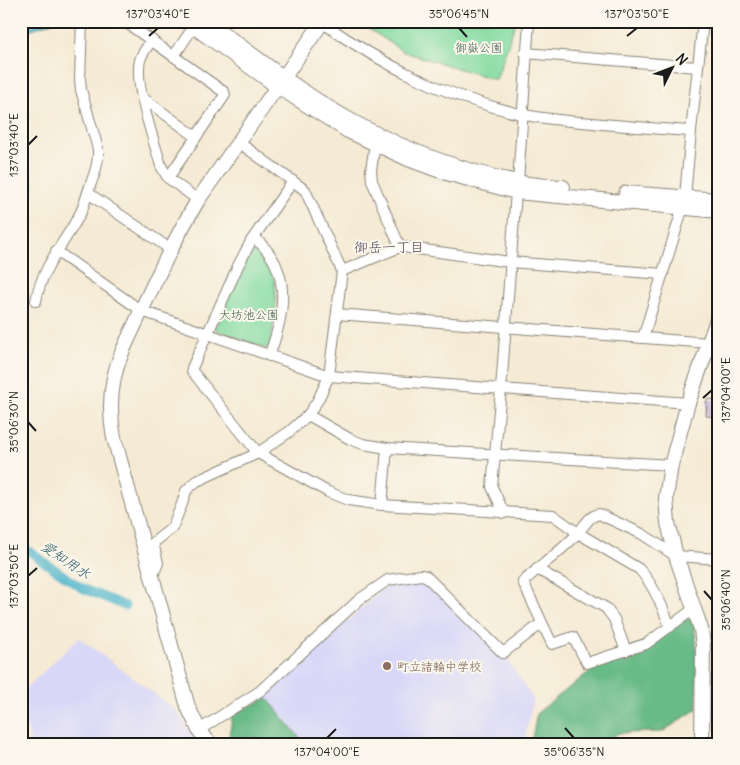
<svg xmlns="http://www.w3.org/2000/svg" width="740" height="765" font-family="Delius,'Klee One',sans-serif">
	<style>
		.built { fill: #d8d7f8 }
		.green { fill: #81da9f; stroke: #4e7b5e }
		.forest { fill: #68ba86; stroke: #426b51 }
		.water { fill: #4bb3c9; stroke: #346872 }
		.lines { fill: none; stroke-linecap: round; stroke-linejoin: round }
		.stream { stroke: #4bb3c9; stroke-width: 2.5 }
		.canal { stroke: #4bb3c9; stroke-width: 9 }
		.building { fill: #b59fd1 }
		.street-casing { stroke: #888378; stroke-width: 12 }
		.secondary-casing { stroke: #888378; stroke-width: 16 }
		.street { stroke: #fff; stroke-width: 10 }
		.secondary { stroke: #fff; stroke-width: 14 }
		.ticks { fill: none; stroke: #1c1c1c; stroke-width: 2 }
		.education-dot { fill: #8d6e63; stroke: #fbf7ec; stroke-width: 2 }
		.labels { text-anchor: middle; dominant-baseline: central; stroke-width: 4; stroke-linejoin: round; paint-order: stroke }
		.park-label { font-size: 12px; fill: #3f5e4a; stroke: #fbf7ec }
		.education-label { font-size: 12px; fill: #785e54; stroke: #fbf7ec; text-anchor: start }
		.neighbourhood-label { font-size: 14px; fill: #524a5b; stroke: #fbf7ec }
		.water-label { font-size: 14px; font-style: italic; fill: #31606a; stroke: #fbf7ec }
		.neatline { fill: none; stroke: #1c1c1c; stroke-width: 2 }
		.ticks-label { font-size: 12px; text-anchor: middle; fill: #1c1c1c }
	</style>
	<rect width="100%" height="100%" fill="#fbf7ec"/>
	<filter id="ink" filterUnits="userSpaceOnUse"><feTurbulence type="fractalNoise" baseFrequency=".02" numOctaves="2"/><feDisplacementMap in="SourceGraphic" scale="10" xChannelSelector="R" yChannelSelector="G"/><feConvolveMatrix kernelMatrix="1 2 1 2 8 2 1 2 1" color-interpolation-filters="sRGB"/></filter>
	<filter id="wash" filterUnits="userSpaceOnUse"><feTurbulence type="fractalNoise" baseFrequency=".0096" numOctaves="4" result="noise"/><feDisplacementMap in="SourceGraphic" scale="20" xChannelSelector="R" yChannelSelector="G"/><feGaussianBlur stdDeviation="1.12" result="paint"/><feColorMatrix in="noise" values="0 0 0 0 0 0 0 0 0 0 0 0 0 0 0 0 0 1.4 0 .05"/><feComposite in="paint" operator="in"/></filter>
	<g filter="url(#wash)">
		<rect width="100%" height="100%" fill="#f5ead4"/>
		<g class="built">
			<path d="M424,579L506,658L533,699L524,744H305L264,698L390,582Z"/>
			<path d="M79,638L175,709L199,744H31L21,704V693Z"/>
		</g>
		<g class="green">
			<path d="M357,21H516L496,80L404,52Z"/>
			<path d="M253,246C285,276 276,307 270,345L266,349L215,329L227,299Z"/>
		</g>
		<g class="forest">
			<path d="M688,619L693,620L696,641L697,709L662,732L619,733L606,741L607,744H531L537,713L599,664Z"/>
			<path d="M267,698L305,744H229L232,715Z"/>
		</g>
		<path class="water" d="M21,21H55L21,33Z"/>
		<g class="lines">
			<g class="stream">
				<path d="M21,145L25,158"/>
				<path d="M21,215L33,187L29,170"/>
			</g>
			<path class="canal" d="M21,546L82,588L125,606"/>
		</g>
		<g id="blocks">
			<path class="building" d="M707,399L719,400V417L706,416Z"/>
		</g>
	</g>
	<g filter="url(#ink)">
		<use href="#blocks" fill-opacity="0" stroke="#888378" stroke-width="1"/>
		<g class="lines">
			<g class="street-casing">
				<g id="street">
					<path d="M124,21L224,92L225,95L168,178L198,200"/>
					<path d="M320,21C384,66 444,96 520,114C543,119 568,121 592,123C625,126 658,129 691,131"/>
					<path d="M152,40C147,47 142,53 140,60C134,86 154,140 161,166L168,178"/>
					<path d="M525,53L697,67"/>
					<path d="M174,56L194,26"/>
					<path d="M143,98L195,136"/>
					<path d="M375,144L371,170L372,181L400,247"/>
					<path d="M293,181L251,241L238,266L192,368V371L258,453L328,492L348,500L382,505L553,515L578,533L639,569C654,585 663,607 670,627"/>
					<path d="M518,182L529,21"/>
					<path d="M88,193L170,249"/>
					<path d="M685,197L691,131L703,21"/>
					<path d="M254,238C293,268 285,314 269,356"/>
					<path d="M56,251L142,311L329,376L688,403"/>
					<path d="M342,271L400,247H403L510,262L663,274"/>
					<path d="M36,301C42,266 65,243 81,212C85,203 88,192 91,183C96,171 99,161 98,149L81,90L80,79L82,21"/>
					<path d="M337,314L709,343"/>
					<path d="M643,338L683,207"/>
					<path d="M308,415L350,439L363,444L387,448L671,465"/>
					<path d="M382,505L387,448"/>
					<path d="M504,513L492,487L501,389L516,192"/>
					<path d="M537,569L606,608L614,619L626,651"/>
					<path d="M153,575L158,563L153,543L172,528L182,504L186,491L190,487L197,481L258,453L289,432L308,415L318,400L329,376L342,271L305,190L238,142"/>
					<path d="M695,608L646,644L587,663L573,637L552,644L523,582C541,565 563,550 579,532C585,525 589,516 599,514L642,534L676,556L719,559"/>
					<path d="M199,730L260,691L360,599L388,580L421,575L426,576L503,653L542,623"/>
				</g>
			</g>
			<g class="secondary-casing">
				<g id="secondary">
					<path d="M186,21L277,86L348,131L408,159L443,172L516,192L719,211"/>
					<path d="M206,21C255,56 304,96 357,124C406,150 462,171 517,182C532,185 548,186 563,187"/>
					<path d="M626,193L719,200"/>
					<path d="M210,744L199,730L188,707L114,438C108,407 110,379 123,350C147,299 169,248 198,200L323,21"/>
					<path d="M702,744L703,646L701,629L676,556L668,523L666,498L671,465L688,403L719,314"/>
				</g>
			</g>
			<use href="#street" class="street"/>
			<use href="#secondary" class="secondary"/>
		</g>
	</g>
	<path class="ticks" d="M459,28L467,37M149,36L158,28M627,36L637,28M28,145L37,136M703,398L712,390M28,422L36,431M28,576L37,568M704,591L712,600M565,728L574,738M327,738L336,729"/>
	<circle class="education-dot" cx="387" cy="666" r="5"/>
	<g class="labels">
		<g class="park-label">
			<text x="479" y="47">御嶽公園</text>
			<text x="249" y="314">大坊池公園</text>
		</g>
		<g class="education-label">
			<text x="397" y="666">町立諸輪中学校</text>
		</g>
		<g class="neighbourhood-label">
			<text x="389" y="247">御岳一丁目</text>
		</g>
		<g class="water-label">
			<text transform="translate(66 560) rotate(34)">愛知用水</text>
		</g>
	</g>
	<rect width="740" height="765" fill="none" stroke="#fbf7ec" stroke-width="55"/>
	<g transform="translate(672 68) rotate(48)" stroke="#fbf7ec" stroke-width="4" paint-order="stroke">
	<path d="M0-4L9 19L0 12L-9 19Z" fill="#1c1c1c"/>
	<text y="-8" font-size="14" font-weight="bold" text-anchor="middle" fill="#1c1c1c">N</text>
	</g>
	<rect x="28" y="28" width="684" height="710" class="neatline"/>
	<g class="ticks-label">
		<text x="158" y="18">137°03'40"E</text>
		<text x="459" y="18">35°06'45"N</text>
		<text x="637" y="18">137°03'50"E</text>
		<text transform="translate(14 145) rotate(-90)" y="4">137°03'40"E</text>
		<text transform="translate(726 390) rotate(-90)" y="4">137°04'00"E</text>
		<text transform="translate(14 422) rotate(-90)" y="4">35°06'30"N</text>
		<text transform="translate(14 576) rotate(-90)" y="4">137°03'50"E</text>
		<text transform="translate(726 600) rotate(-90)" y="4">35°06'40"N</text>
		<text x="327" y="756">137°04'00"E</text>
		<text x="574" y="756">35°06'35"N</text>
	</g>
</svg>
